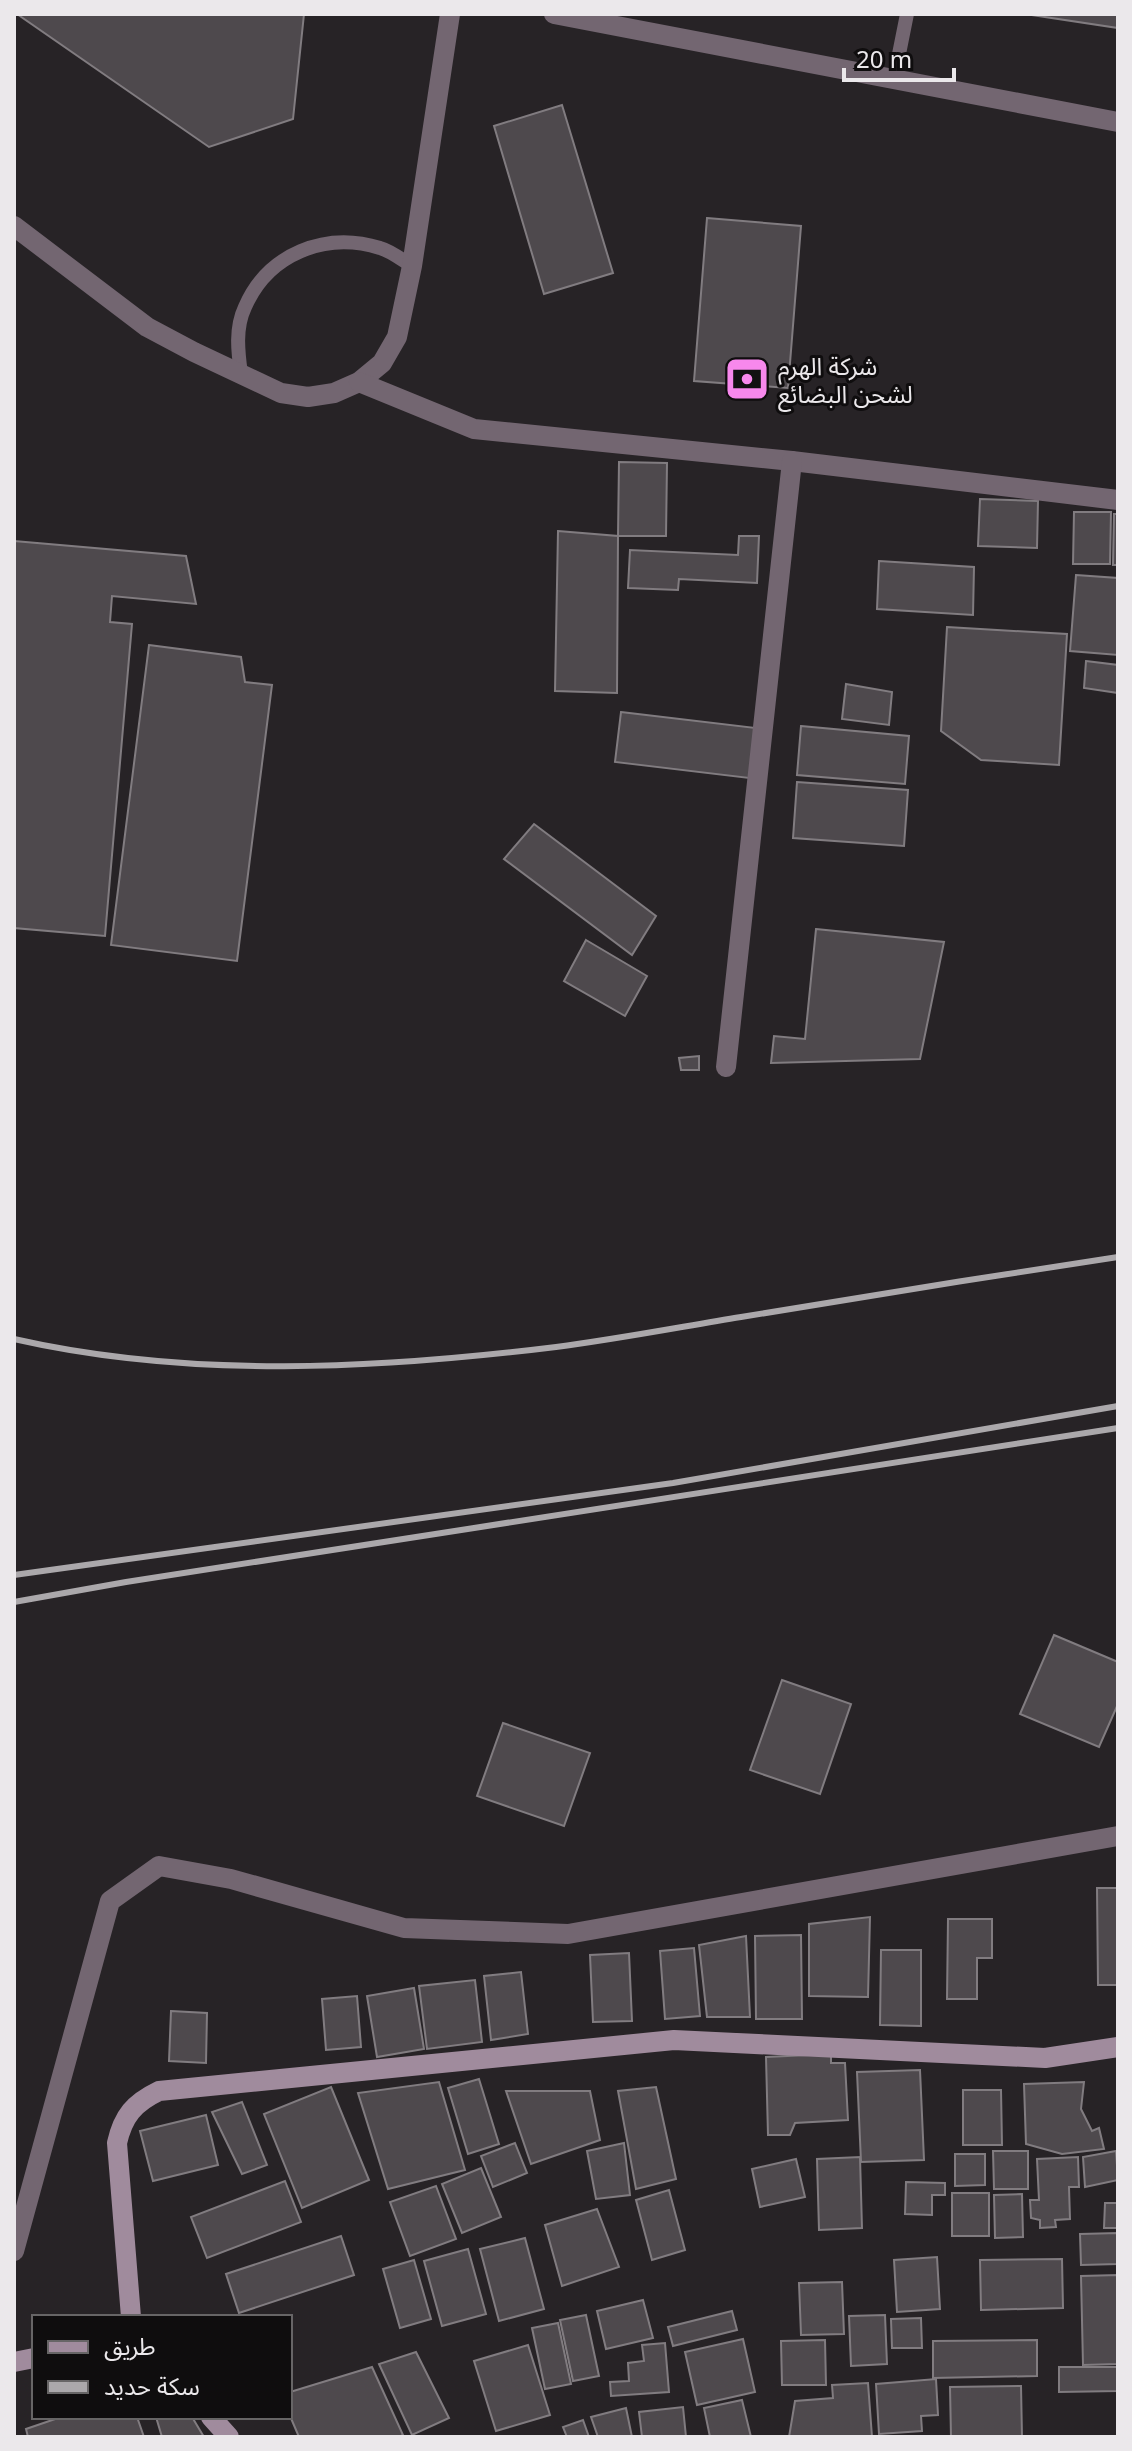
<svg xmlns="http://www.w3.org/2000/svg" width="1132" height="2451" font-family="'Noto Sans','Noto Sans Arabic',sans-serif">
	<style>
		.building { fill: #4e494d; stroke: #817c80; stroke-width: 2 }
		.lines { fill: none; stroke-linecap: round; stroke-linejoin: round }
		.lane { stroke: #736671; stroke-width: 14 }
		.street { stroke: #736671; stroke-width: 20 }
		.secondary { stroke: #a08b9d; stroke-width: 20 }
		.rail { stroke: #aba8ab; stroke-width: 6 }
		.labels { text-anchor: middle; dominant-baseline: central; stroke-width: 6; stroke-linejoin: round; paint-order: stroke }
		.poi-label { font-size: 24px; fill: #ebe8eb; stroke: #0f0d0e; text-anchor: start }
	</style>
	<rect width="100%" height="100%" fill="#272326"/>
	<g class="building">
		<path d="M17,14H304L293,119L209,147Z"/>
		<path d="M1025,14H1118V28Z"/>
		<path d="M562,105L613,273L544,294L494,126Z"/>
		<path d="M707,218L801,226L788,388L694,381Z"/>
		<path d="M619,462L667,463L666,536H618Z"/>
		<path d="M980,499L1038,501L1037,548L978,546Z"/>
		<path d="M1074,512H1111L1110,564H1073Z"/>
		<path d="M1114,514H1118V565H1113Z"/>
		<path d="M558,531L618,536L617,693L555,691Z"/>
		<path d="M739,536H759L757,583L679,579L678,590L628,588L630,550L738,555Z"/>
		<path d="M14,541L186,556L196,604L112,596L110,622L132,624L105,936L14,928Z"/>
		<path d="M879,561L974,567L973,615L877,609Z"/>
		<path d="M1076,575L1118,578V655L1070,651Z"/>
		<path d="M947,627L1067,634L1059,765L981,760L941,731Z"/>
		<path d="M149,645L241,657L245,682L272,685L237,961L111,945Z"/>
		<path d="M1086,661L1118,665V693L1084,688Z"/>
		<path d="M846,684L892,692L889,725L842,719Z"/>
		<path d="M621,712L756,728L749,778L615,762Z"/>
		<path d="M801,726L909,736L905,784L797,775Z"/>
		<path d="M797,782L908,790L904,846L793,838Z"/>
		<path d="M534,824L656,916L632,955L504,859Z"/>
		<path d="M816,929L944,942L920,1059L771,1063L774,1036L805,1039Z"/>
		<path d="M586,940L647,976L625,1016L564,981Z"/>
		<path d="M699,1056V1070H681L679,1058Z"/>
		<path d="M1054,1635L1118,1662V1704L1099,1747L1020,1714Z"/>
		<path d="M782,1680L851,1704L820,1794L750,1770Z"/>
		<path d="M503,1723L590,1753L564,1826L477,1796Z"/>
		<path d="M1097,1888H1118V1985H1098Z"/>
		<path d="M870,1917L868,1997L809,1996V1924Z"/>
		<path d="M948,1919H992V1958H977V1999H947Z"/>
		<path d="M801,1935L802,2019H756L755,1936Z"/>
		<path d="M746,1936L750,2017H707L699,1945Z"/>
		<path d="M694,1948L700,2016L665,2019L660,1951Z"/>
		<path d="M881,1950H921V2026L880,2025Z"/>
		<path d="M629,1953L632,2021L593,2022L590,1955Z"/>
		<path d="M521,1972L528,2034L491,2040L484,1976Z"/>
		<path d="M475,1980L482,2042L427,2049L419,1986Z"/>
		<path d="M414,1988L424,2049L377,2057L367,1996Z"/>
		<path d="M357,1996L361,2047L326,2050L322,1999Z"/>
		<path d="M171,2011L207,2013L206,2063L169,2061Z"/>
		<path d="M831,2054V2063H845L848,2120L795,2123L790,2135H768L766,2057Z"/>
		<path d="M920,2070L924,2160L861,2162L857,2072Z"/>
		<path d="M479,2079L499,2144L468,2154L448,2088Z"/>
		<path d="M439,2082L465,2170L388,2189L358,2093Z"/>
		<path d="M1084,2082L1081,2109L1092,2131L1099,2128L1104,2149L1062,2154L1026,2144L1024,2084Z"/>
		<path d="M331,2087L369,2180L302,2208L264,2114Z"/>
		<path d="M656,2087L676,2179L636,2189L618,2091Z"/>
		<path d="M963,2090H1001L1002,2145H963Z"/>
		<path d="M506,2091H590L600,2140L531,2164Z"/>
		<path d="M242,2102L267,2165L242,2174L212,2112Z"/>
		<path d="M206,2115L218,2165L153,2181L140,2131Z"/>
		<path d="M515,2143L527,2173L493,2187L481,2156Z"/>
		<path d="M624,2143L630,2195L596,2199L587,2151Z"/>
		<path d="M993,2151H1028V2189H994Z"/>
		<path d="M1116,2151L1118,2180L1085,2187L1083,2157Z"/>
		<path d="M955,2154H985V2185L955,2186Z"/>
		<path d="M860,2157L862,2228L819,2230L817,2159Z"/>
		<path d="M1078,2157L1079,2187H1069L1070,2219L1055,2220L1056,2227L1040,2228V2220L1031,2218L1030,2200H1039L1037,2159Z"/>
		<path d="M796,2159L805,2197L760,2207L752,2169Z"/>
		<path d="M481,2168L501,2217L462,2233L442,2184Z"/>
		<path d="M285,2181L301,2222L207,2258L191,2217Z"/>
		<path d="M906,2182L945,2183V2195H932V2215L905,2214Z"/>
		<path d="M436,2186L456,2239L410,2256L390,2202Z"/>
		<path d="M669,2190L685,2250L652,2260L636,2200Z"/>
		<rect x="952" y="2193" width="37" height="43"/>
		<path d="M1022,2194L1023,2237L995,2238L994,2195Z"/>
		<path d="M1105,2203H1118V2228H1104Z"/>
		<path d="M597,2209L619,2267L562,2286L545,2225Z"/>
		<path d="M1118,2233V2264L1081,2265L1080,2234Z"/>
		<path d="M341,2236L354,2275L239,2313L226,2274Z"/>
		<path d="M525,2238L544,2309L499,2321L480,2249Z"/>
		<path d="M468,2249L486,2314L442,2326L424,2261Z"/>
		<path d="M937,2257L940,2309L897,2312L894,2260Z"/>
		<path d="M1062,2259L1063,2308L981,2310L980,2260Z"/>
		<path d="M414,2260L431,2319L400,2328L383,2269Z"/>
		<path d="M1118,2275V2364L1083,2365L1081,2276Z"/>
		<path d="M842,2282L844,2334L801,2335L799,2283Z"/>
		<path d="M643,2300L653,2338L606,2349L597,2311Z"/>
		<path d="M732,2311L737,2330L673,2346L668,2327Z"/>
		<path d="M586,2315L599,2376L573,2381L560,2320Z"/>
		<path d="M885,2315L887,2364L851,2366L849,2316Z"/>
		<path d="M921,2318L922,2348H892L891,2319Z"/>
		<path d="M558,2323L571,2384L545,2389L532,2328Z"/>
		<path d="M743,2339L755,2392L697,2405L685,2352Z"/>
		<path d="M825,2340L826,2385H782L781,2341Z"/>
		<path d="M1037,2340V2376L933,2378V2341Z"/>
		<path d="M665,2343L669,2392L611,2396L610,2382L629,2381L628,2363L644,2361L642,2345Z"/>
		<path d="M528,2345L550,2415L496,2431L474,2361Z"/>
		<path d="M416,2352L449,2418L412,2435L379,2364Z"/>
		<path d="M372,2367L403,2435L399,2437H299L290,2416V2392Z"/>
		<path d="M1059,2367H1118V2391L1059,2392Z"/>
		<path d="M936,2379L938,2415L921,2416L922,2431L879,2434L876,2384Z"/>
		<path d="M868,2383L872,2437H789L795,2401L833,2398L832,2385Z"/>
		<path d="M1021,2386L1022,2437H951L950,2387Z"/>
		<path d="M742,2400L751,2437H710L704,2408Z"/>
		<path d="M683,2407L686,2437H642L639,2412Z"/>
		<path d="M626,2408L632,2437H598L591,2417Z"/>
		<path d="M61,2417H137L144,2437H28L26,2429Z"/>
		<path d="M156,2417H192L204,2437H162Z"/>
		<path d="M583,2420L589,2437H567L563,2427Z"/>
	</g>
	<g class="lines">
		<g class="lane">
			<path d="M894,79L907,14"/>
			<path d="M241,374C238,352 235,328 245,307C268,254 325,231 380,248C391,251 402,260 412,266"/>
		</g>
		<g class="street">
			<path d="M554,14L1118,122"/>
			<path d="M14,226L147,327L194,352L281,393L308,397L334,393L359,382L382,363L397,337L412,266L450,14"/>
			<path d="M359,382L474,429L792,461L1118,500"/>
			<path d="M726,1067L792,461"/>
			<path d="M14,2251L110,1901L159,1866L231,1879L404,1928L568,1934L1118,1836"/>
		</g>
		<g class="secondary">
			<path d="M131,2317L117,2143C123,2116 134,2103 159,2091L674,2040L1045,2058L1118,2047"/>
			<path d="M14,2362L34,2358"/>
			<path d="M211,2417L229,2437"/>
		</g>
		<g class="rail">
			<path d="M14,1339C190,1379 378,1369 556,1347C618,1339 680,1327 741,1317C867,1296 992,1276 1118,1257"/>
			<path d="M14,1575L673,1483L1118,1406"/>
			<path d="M14,1602L126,1582L1118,1428"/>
		</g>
	</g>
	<defs>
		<g id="bank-square" transform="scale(2.3)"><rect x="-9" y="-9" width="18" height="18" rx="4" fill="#f788ec" stroke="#0f0d0e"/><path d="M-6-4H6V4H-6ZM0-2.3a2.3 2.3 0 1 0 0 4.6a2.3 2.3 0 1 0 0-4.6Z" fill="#111"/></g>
	</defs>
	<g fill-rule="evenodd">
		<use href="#bank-square" x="747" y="379"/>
	</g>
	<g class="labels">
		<g class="poi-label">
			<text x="778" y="365">شركة الهرم<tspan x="778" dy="28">لشحن البضائع</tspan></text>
		</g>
	</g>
	<rect width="1132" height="2451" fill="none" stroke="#ebe8eb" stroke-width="32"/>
	<rect x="32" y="2315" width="260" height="104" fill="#0f0d0e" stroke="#676566" stroke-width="2"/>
	<rect x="48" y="2341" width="40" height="12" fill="#a08b9d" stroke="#676566" stroke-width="2"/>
	<text x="104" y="2355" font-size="24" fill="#ebe8eb">طريق</text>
	<rect x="48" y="2381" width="40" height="12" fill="#aba8ab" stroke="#676566" stroke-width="2"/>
	<text x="104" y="2395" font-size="24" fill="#ebe8eb">سكة حديد</text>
	<path d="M844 68v12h110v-12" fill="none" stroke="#ebe8eb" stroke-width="4"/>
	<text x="856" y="68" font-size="24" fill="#ebe8eb" stroke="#0f0d0e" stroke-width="6" paint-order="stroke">20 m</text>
</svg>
